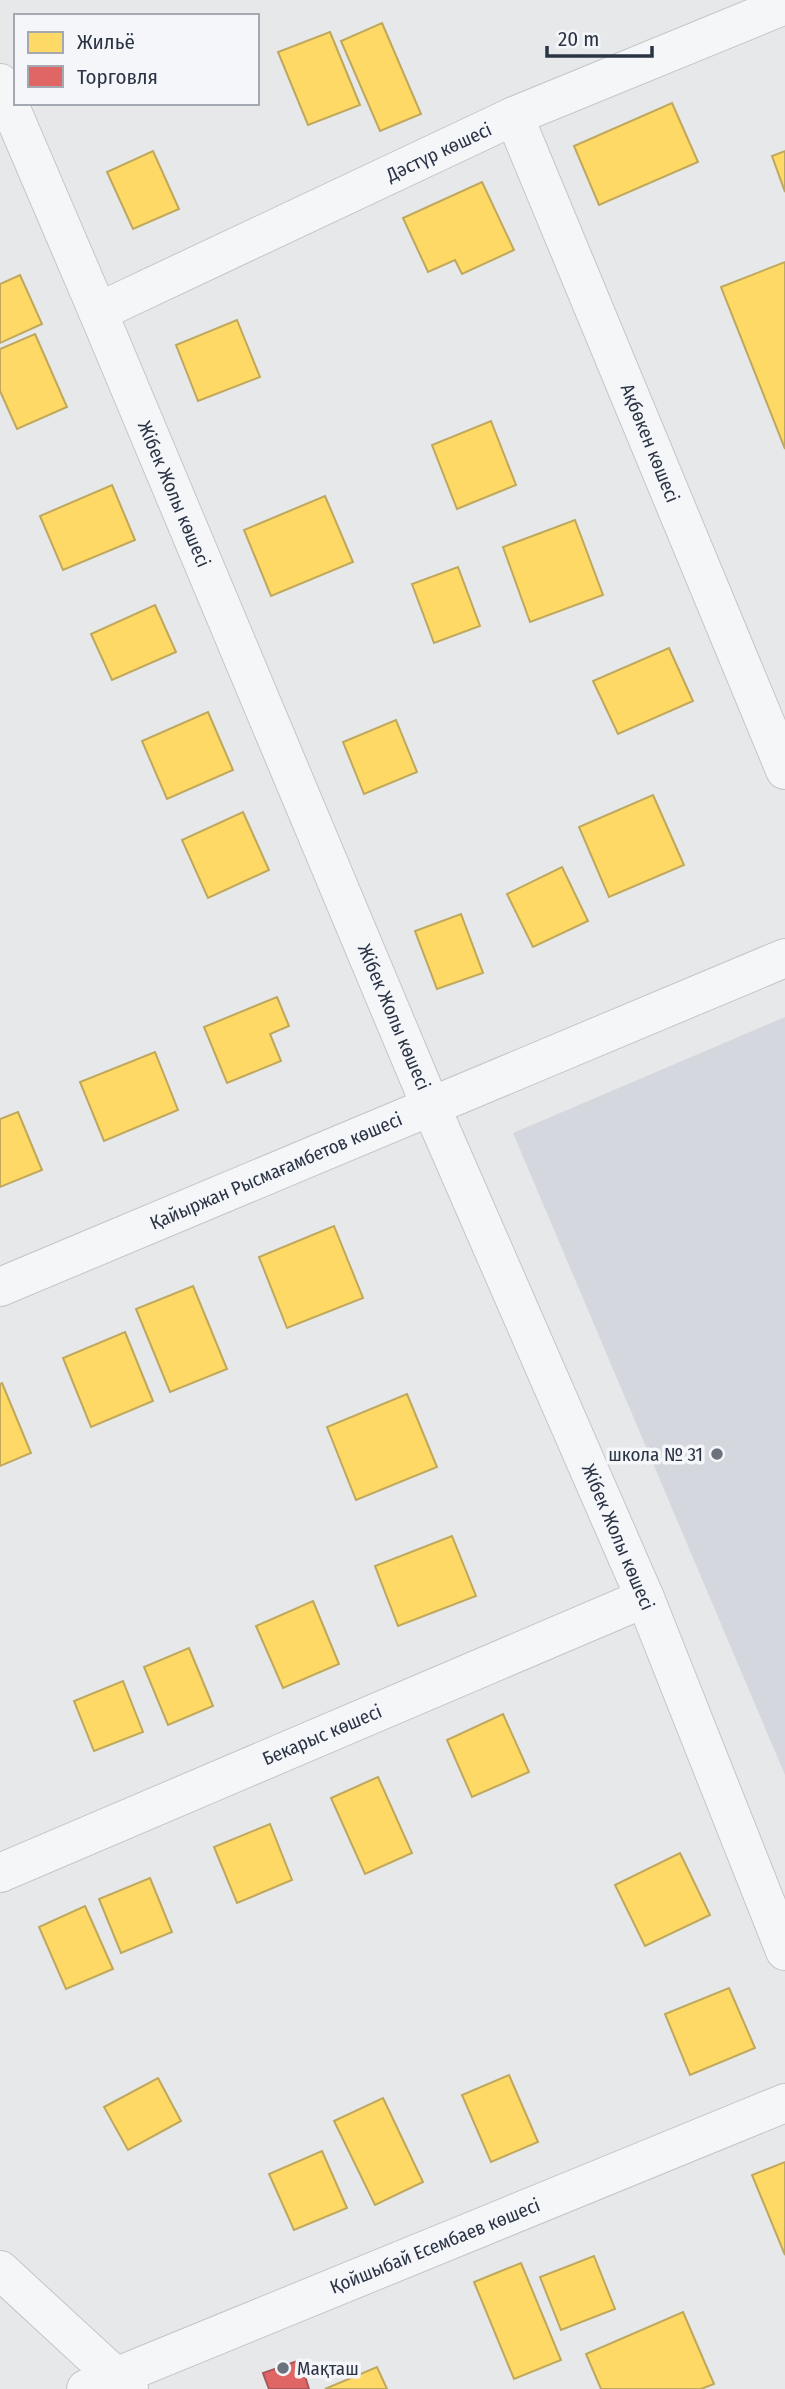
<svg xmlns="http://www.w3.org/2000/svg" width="785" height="2389" font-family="'Fira Sans Condensed',sans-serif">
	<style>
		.built { fill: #d4d7dd }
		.homes { fill: #ffd966; stroke: #bfa85c; stroke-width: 2 }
		.shops { fill: #e06666; stroke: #aa575c; stroke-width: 2 }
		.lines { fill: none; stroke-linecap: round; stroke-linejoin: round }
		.street-casing { stroke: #c4c6c8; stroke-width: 40 }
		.street { stroke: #f5f6f7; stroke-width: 38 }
		.poi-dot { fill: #6c737f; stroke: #f4f6f9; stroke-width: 2.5 }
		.labels { text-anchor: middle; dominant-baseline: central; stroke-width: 7; stroke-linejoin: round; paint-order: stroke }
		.street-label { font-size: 19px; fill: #2b3445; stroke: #f4f6f9 }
		.poi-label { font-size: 19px; fill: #2b3445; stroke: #f4f6f9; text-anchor: end }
	</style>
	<rect width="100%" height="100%" fill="#e6e8ea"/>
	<path class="built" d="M785,1017V1775L513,1133Z"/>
	<g class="homes">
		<path d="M382,23L421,114L380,131L341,41Z"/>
		<path d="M330,32L360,105L308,125L278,52Z"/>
		<path d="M672,103L698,162L599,205L574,146Z"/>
		<path d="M153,151L179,209L133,229L107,172Z"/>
		<path d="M785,151V192L772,156Z"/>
		<path d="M482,182L514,250L462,274L455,260L428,272L403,218Z"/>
		<path d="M785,262V449L721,287Z"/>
		<path d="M20,275L42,324L0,343V284Z"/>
		<path d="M237,320L260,377L198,401L176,345Z"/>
		<path d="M35,334L67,407L17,429L0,391V349Z"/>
		<path d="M491,421L516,485L457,509L432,445Z"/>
		<path d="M112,485L135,540L63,570L40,516Z"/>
		<path d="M325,496L353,562L271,596L244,530Z"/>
		<path d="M575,520L603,595L530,622L503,547Z"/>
		<path d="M458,567L480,626L434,643L412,584Z"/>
		<path d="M155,605L176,652L112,680L91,634Z"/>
		<path d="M669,648L693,701L618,734L593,681Z"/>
		<path d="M208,712L233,770L167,799L142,741Z"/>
		<path d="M396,720L417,772L364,794L343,742Z"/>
		<path d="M653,795L684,865L609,897L579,827Z"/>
		<path d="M243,812L269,870L208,898L182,840Z"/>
		<path d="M562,867L588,921L533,947L507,894Z"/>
		<path d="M461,914L483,973L437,989L415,931Z"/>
		<path d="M277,997L289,1026L270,1034L281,1061L227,1083L204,1027Z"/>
		<path d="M155,1052L178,1110L104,1141L80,1082Z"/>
		<path d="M18,1112L42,1170L0,1187V1119Z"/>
		<path d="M334,1226L363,1298L287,1328L259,1257Z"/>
		<path d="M193,1286L227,1369L170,1392L136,1309Z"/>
		<path d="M125,1332L153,1401L91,1427L63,1358Z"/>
		<path d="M2,1383L31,1453L0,1466V1384Z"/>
		<path d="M407,1394L437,1467L356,1500L327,1427Z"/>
		<path d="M452,1536L476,1596L398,1626L375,1566Z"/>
		<path d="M313,1601L339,1664L283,1688L256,1626Z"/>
		<path d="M189,1648L213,1706L168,1725L144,1667Z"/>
		<path d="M123,1681L143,1732L94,1751L74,1701Z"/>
		<path d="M503,1714L529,1772L472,1797L447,1740Z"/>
		<path d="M378,1777L412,1853L365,1874L331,1798Z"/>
		<path d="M270,1824L292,1880L237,1903L214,1847Z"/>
		<path d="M680,1853L710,1915L645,1946L615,1885Z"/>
		<path d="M150,1878L172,1932L121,1953L99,1899Z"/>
		<path d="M85,1906L113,1969L66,1989L39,1927Z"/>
		<path d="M729,1988L755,2048L690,2075L665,2014Z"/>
		<path d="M509,2075L538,2142L491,2162L462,2095Z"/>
		<path d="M158,2078L181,2121L128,2150L104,2107Z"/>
		<path d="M383,2098L423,2182L375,2205L334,2121Z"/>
		<path d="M322,2151L347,2208L294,2230L269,2174Z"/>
		<path d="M785,2162V2255L752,2175Z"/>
		<path d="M594,2256L615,2309L561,2330L540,2277Z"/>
		<path d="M521,2263L561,2360L514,2379L474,2282Z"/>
		<path d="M683,2312L714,2384L701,2389H601L586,2354Z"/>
		<path d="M377,2367L387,2389H325Z"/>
	</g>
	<path class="shops" d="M300,2360L309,2389H269L263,2373Z"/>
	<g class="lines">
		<g class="street-casing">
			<g id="street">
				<path d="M0,83L98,312L431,1107L645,1598L785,1951"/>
				<path d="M514,116L785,770"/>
				<path d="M98,312L514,116L785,5"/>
				<path d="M0,1287L785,958"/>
				<path d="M0,1873L645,1598"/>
				<path d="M0,2270L129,2389"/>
				<path d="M86,2389L785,2103"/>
			</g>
		</g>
		<use href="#street" class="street"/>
	</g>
	<g class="poi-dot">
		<circle cx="717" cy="1454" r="7"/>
		<circle cx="283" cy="2368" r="7"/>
	</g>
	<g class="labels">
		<g class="street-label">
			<text transform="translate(439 152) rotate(-25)">Дәстүр көшесі</text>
			<text transform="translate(650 443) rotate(68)">Ақбөкен көшесі</text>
			<text transform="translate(174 494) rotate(67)">Жібек Жолы көшесі</text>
			<text transform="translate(394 1017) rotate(67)">Жібек Жолы көшесі</text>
			<text transform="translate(276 1171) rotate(-23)">Қайыржан Рысмағамбетов көшесі</text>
			<text transform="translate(618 1537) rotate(67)">Жібек Жолы көшесі</text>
			<text transform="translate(322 1735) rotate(-23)">Бекарыс көшесі</text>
			<text transform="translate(435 2246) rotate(-22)">Қойшыбай Есембаев көшесі</text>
		</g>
		<g class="poi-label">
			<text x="703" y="1454">школа № 31</text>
			<text x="297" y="2368" text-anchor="start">Мақташ</text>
		</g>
	</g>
	<rect x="14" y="14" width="245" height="91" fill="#f4f6f9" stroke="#a4a8b1" stroke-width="2"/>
	<rect x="28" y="32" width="35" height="21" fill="#ffd966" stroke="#a4a8b1" stroke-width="2"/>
	<text x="77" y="49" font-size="21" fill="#2b3445">Жильё</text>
	<rect x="28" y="66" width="35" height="21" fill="#e06666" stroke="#a4a8b1" stroke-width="2"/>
	<text x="77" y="84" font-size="21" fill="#2b3445">Торговля</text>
	<path d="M547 46v10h105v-10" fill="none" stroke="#2b3445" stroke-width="3.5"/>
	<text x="558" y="46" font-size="21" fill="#2b3445" stroke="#f4f6f9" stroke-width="5" paint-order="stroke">20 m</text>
</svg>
